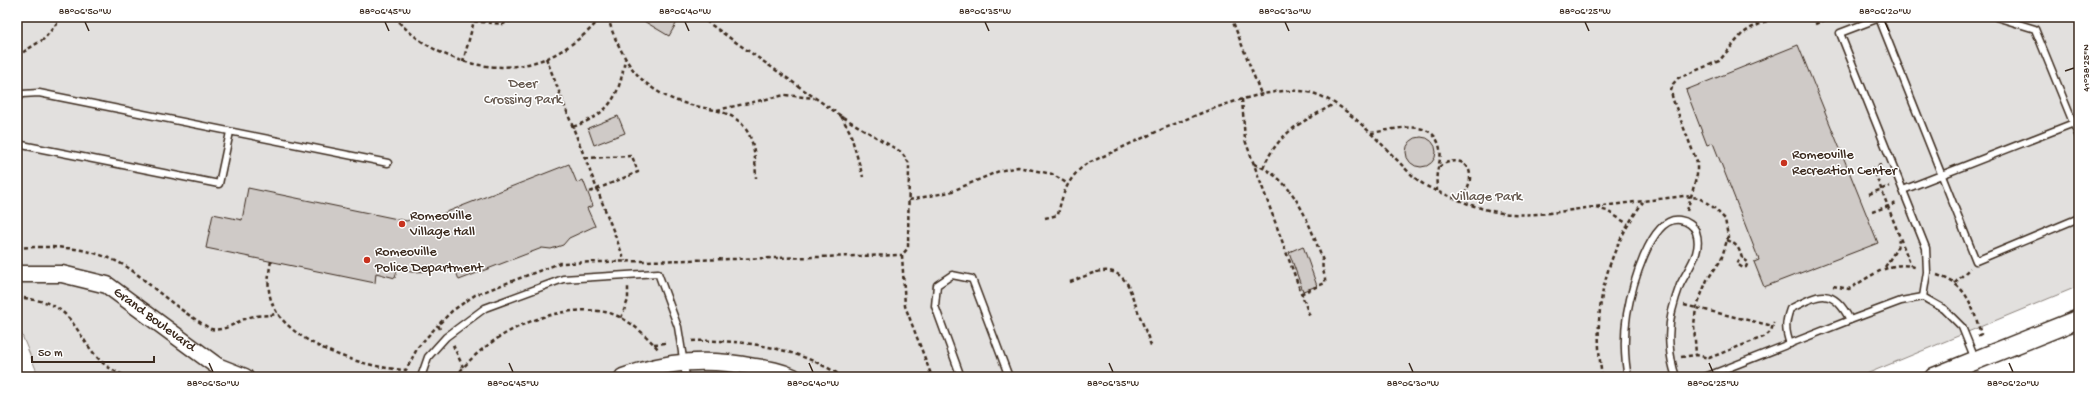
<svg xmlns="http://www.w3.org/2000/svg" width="2096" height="394" font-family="'Gochi Hand',sans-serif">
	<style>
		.green { fill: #e2e0de; stroke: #8e857e }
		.building { fill: #cfcac7; stroke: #3b2a1e }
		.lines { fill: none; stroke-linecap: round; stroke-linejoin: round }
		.service-casing { stroke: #3b2a1e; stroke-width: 9 }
		.tertiary-casing { stroke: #3b2a1e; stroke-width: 19 }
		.secondary-casing { stroke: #3b2a1e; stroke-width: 21 }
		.path { stroke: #3b2a1e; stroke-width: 2.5; stroke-dasharray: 4 3; stroke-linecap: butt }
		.service { stroke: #fff; stroke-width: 6 }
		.tertiary { stroke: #fff; stroke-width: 16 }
		.secondary { stroke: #fff; stroke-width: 18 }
		.ticks { fill: none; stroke: #3b2a1e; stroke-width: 1.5 }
		.poi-dot { fill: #c8321e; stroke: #fff; stroke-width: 1.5 }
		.labels { text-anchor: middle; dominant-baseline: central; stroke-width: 3; stroke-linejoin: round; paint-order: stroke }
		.park-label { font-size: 14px; fill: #65584e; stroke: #fff }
		.poi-label { font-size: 14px; fill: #3b2a1e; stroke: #fff; text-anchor: start }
		.street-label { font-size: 14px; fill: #3b2a1e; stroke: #fff }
		.neatline { fill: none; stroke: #3b2a1e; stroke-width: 1.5 }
		.ticks-label { font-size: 10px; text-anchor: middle; fill: #3b2a1e }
	</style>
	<rect width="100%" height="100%" fill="#fff"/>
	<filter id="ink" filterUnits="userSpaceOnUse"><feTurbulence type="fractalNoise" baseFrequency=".025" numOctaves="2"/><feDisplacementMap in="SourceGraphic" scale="8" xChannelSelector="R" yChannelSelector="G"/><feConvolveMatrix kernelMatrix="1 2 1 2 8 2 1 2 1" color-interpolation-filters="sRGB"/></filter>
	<g filter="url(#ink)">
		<path class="green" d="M17,17H2079V286L1859,377H39L17,323Z"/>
		<g class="building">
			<path d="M637,17H680L669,36Z"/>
			<path d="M1798,45L1878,243L1764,287L1754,262L1759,260L1728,181L1713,143L1707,145L1686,90Z"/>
			<path d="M618,116L625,133L594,145L588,128Z"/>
			<circle cx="1421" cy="152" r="15"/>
			<path d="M569,164L577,183L583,180L593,206L587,208L595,226L569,238L563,245L551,249L542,248L459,280L454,266L436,271L412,272L397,270L395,278L376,273L375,283L206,248L213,214L242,220L248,188L407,221L414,217H434Z"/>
			<path d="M1303,246L1317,286L1303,291L1289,252Z"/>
		</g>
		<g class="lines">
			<g class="service-casing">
				<g id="service">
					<path d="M1882,17L1840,33L1926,248L1927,272L1923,297"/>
					<path d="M1996,17L2035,29L2079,137"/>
					<path d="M1879,18L1976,261L2079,218"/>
					<path d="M17,98L22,94L39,93L388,163"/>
					<path d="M17,144L219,184L230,132"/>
					<path d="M1903,190L2079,121"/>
					<path d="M17,261L19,273"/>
					<path d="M1790,344C1785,330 1785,323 1790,309C1819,294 1833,286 1850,320"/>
					<path d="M421,377L428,357L446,337L485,308L563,279L658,273L678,327L686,377"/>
					<path d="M961,377L935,306L937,285L952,275L972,279L1009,377"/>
					<path d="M1628,377C1624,358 1624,333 1627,314C1631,291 1650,215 1680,220C1687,221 1694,226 1696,232C1703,252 1688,268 1680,285C1677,293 1674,303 1672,311C1667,332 1669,357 1676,377"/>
					<path d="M1705,377L1850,320L1901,301L1923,297L1944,309L1962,327L1975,359"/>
				</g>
			</g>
			<g class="tertiary-casing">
				<g id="tertiary">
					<path id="s1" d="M17,274H62L107,285L217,366L245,377"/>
					<path d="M623,377C669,360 708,358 755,367C768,369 781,371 793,377"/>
				</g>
			</g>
			<g class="secondary-casing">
				<path id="secondary" d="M1934,377L2079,319"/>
			</g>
			<g class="path">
				<path d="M394,17C438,66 512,85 569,46C580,38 593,29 600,17"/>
				<path d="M470,17L471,21L503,24L520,17"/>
				<path d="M609,17C610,30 617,42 623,54C637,81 661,98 691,105C711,110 732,110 745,128C756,143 755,162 756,178"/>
				<path d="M700,17L841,116L901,152L909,163L908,248L902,255L905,306L932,377"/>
				<path d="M1231,17L1261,94"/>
				<path d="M1815,24L1832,17"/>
				<path d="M17,56L44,39L62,17"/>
				<path d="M546,58L625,261"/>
				<path d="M463,62L474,21"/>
				<path d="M1242,99L1245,140L1310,317"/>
				<path d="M717,110L785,95L814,98"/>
				<path d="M841,116L850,132L863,177"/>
				<path d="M573,127C610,113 619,98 625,59"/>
				<path d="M1371,133C1393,130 1434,116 1440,149C1442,157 1438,165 1437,173C1436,178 1437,186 1437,191"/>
				<path d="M585,158L632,156L638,172L590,192"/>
				<path d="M1254,164C1295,179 1309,223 1323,261C1321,270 1326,275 1325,283L1302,293"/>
				<path d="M1881,165L1873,168L1911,266"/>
				<path d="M1439,167C1450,158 1471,158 1470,178C1470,186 1464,194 1461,201"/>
				<path d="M1263,168C1280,130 1300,124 1334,104"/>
				<path d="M1869,194L1890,186"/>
				<path d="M909,200L950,192L999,171L1018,167L1052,174L1068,184"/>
				<path d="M1596,208L1607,211L1628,224"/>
				<path d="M1687,211L1697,175V162L1673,100L1671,91L1673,84L1678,78L1719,61L1742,34L1751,28L1776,17"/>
				<path d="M1872,212L1897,203"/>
				<path d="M1045,218L1058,215C1062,193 1069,177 1086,164C1139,141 1252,81 1308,92C1347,100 1386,151 1414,177C1425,187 1438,192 1452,197C1467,204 1484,210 1502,213C1530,217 1558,212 1586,208C1619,204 1651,200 1684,196L1699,198L1712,206L1725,219L1728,237L1721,260L1707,280L1696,308L1694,325L1696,355"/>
				<path d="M1727,240C1737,244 1739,248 1742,258L1739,260L1737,264L1743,268L1746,267L1748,262L1742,258"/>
				<path d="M17,248C55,245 94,247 127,267C138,274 146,282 156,290C173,304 192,318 211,329C225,332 235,322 247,318C257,314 268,317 278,313"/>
				<path d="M271,261C268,276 267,289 272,303C289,345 365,368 406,370L418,347L438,325"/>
				<path d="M1885,267L1897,248L1899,240"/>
				<path d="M1937,275C1968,285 1972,306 1981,334L1977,336"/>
				<path d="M1070,282C1092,274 1112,260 1128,285L1152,348"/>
				<path d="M1955,283L1970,268"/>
				<path d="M1833,286L1849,289C1870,277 1892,258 1917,268"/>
				<path d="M17,298C23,297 29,299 35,300C74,305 78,341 103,363C111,370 120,374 130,377"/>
				<path d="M1684,305L1773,326"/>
				<path d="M621,318L628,300V285"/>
				<path d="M440,329L438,325L452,311L475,295L560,263L902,255"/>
				<path d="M692,341C744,339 799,348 843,377"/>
				<path d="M654,344L666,343"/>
				<path d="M453,345L463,367"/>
				<path d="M1681,357L1696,355L1709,358L1766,336L1771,331L1774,322"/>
				<path d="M456,377C485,335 554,302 605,312C626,316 645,334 659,350"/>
				<path d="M1602,377C1592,311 1604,256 1643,202"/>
			</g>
			<use href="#service" class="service"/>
			<use href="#tertiary" class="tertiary"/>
			<use href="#secondary" class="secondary"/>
		</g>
	</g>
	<path class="ticks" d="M85,22L89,31M385,22L389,31M685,22L689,31M985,22L989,31M1285,22L1289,31M1585,22L1589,31M1885,22L1889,31M2065,71L2074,68M209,363L213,372M509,363L513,372M809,363L813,372M1109,363L1113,372M1409,363L1413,372M1709,363L1713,372M2009,363L2013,372"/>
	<g class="poi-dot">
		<circle cx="1784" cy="163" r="4"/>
		<circle cx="402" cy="224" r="4"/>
		<circle cx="367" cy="260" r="4"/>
	</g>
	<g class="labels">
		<g class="park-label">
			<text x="523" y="84">Deer<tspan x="523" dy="16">Crossing Park</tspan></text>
			<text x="1487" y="197">Village Park</text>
		</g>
		<g class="poi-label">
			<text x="1792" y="155">Romeoville<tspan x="1792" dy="16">Recreation Center</tspan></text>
			<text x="410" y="216">Romeoville<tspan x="410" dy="16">Village Hall</tspan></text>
			<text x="375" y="252">Romeoville<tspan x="375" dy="16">Police Department</tspan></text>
		</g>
		<g class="street-label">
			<text stroke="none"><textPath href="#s1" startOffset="150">Grand Boulevard</textPath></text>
		</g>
	</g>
	<rect width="2096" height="394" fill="none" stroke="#fff" stroke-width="44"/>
	<path d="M32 356v6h122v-6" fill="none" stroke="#3b2a1e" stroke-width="2"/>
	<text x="38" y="356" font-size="12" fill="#3b2a1e" stroke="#ffffff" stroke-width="3" paint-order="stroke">50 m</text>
	<rect x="22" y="22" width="2052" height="350" class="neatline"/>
	<g class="ticks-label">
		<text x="85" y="14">88°06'50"W</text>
		<text x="385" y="14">88°06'45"W</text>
		<text x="685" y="14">88°06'40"W</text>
		<text x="985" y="14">88°06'35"W</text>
		<text x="1285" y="14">88°06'30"W</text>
		<text x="1585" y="14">88°06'25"W</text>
		<text x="1885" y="14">88°06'20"W</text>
		<text transform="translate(2085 68) rotate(-90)" y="4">41°38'25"N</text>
		<text x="213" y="386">88°06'50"W</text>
		<text x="513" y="386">88°06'45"W</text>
		<text x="813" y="386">88°06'40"W</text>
		<text x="1113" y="386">88°06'35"W</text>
		<text x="1413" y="386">88°06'30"W</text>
		<text x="1713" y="386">88°06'25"W</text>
		<text x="2013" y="386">88°06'20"W</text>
	</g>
</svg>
